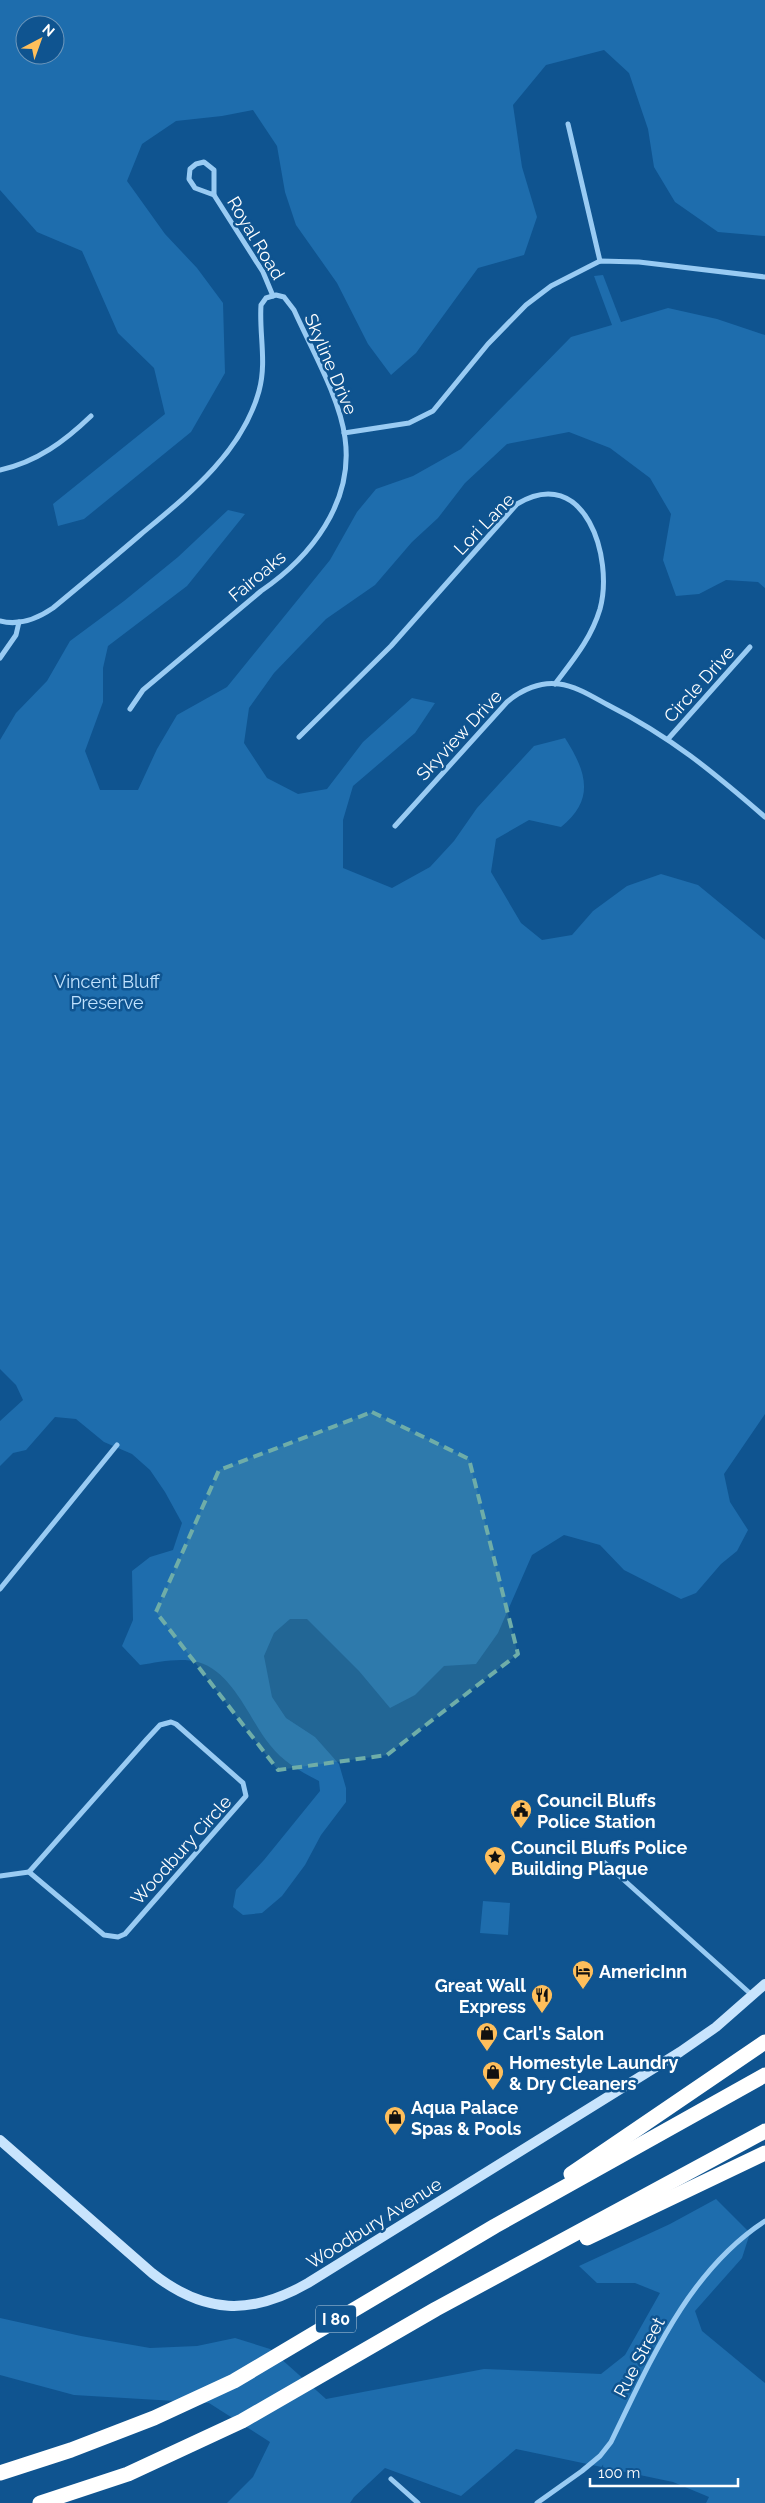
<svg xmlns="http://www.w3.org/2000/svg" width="765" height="2503" font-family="Raleway,sans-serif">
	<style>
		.green { fill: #1e6dad; fill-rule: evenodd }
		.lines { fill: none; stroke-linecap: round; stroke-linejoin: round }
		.minor { stroke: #99cbf3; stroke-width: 5 }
		.secondary { stroke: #c8e4fd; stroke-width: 10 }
		.motorway { stroke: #fff; stroke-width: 15 }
		.marked { fill: #6fada8; fill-opacity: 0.2; stroke: #6fada8; stroke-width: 4; stroke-dasharray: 10 6; stroke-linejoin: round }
		.labels { text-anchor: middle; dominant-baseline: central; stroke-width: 5; stroke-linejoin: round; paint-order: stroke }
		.shield { fill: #0f5490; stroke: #b7ccde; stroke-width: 1 }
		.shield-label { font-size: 16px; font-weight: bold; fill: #fff }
		.street-label { font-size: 18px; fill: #fff; stroke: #0f5490 }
		.park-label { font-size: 18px; fill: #c0e2fe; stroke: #0f5490 }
		.poi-label { font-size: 18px; font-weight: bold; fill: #fff; stroke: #0f5490; text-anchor: start }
	</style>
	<rect width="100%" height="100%" fill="#0f5490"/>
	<g class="green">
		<path d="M0,0H765V236L718,232L675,202L654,167L648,129L629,73L604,50L546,65L513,105L522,167L537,217L524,255L478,268L416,353L391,375L368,344L337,283L296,225L285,192L277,146L253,110L222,116L176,121L142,144L127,181L165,234L197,268L223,303L225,373L191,432L84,519L58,526L53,504L165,414L154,368L118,333L82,251L37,232L0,190ZM25,25H55V55H25Z"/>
		<path d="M603,275L621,322L668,308L717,319L765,335V588L758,582L726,580L699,594L676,596L663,560L671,514L650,478L610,448L569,432L507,444L465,483L438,518L412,542L375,585L326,619L274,673L249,708L244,743L267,778L298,794L327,789L363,742L412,698L435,703L415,733L353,786L343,820V868L392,888L430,867L454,841L477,808L534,746L565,738C586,771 596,799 561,827L529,820L496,839L491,872L521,923L542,940L572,935L593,911L627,886L661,874L698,885L765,940V1414L724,1474L730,1502L748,1530L737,1551L721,1564L696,1593L681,1599L624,1570L600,1545L564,1535L532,1555L498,1633L476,1664L444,1666L415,1695L390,1708L359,1671L307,1619H290L274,1633L264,1656L272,1697L286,1718L315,1737L339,1764L346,1788V1802L321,1835L305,1865L282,1896L262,1913L243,1915L233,1907L236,1890L264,1860L320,1791L319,1781C301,1772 282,1761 270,1745C249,1719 233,1672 198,1662C180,1657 158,1662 140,1665L122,1646L133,1620L132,1571L150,1557L173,1550L182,1523L165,1492L150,1470L132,1454L104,1442L76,1419L55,1417L26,1450L13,1453L0,1466V1421L23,1400L16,1385L0,1369V740L16,713L47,681L70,641L124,601L178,557L228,510L245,514L187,586L108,646L103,668V702L85,751L100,790H138L157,749L177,715L227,687L330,560L357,512L376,489L413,476L461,449L571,337L612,325L594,276Z"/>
		<path d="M483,1901L510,1903L508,1935L480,1933Z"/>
		<path d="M716,2199L750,2233L742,2258L695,2311L702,2331L765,2383V2503H706L709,2497L673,2482L516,2449L461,2496L385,2468L354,2497L350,2503H227L253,2477L270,2442L209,2403L74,2395L0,2375V2318L81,2336L150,2348L197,2346L235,2338L270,2349L326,2399L484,2369L601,2374L625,2355L660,2293L635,2283H597L579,2266L670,2224Z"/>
	</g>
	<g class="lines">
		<g class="minor">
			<path d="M568,124L600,261"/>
			<path d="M204,162L214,170V195L195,188L189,179L190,169L196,164Z"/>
			<path d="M214,195L263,272L273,296"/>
			<path d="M344,433L409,423L433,411L488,344L526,305L551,286L600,261L639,262L765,277"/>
			<path d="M0,470C37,462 65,441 91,416"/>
			<path d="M0,621C19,626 37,619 53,608C82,584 111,560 140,535C187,496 242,453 259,391C267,362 259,334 261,305L266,298L276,295L284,297L294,310C311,348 340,398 345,438C354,502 311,557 261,591L143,690L130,709"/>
			<path d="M0,658L16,635L19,622"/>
			<path d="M299,737L391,646L517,504C585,463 614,558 600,609C591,639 573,660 555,684"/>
			<path d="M668,739L750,647"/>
			<path d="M395,826L507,702C521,690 541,681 559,684C576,686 593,697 608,705C671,737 712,771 765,817"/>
			<path d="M0,1589L117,1445"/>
			<path d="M171,1722L176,1724L243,1783L246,1796L125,1934L118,1937L104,1935L29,1872L147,1739L160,1725Z"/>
			<path d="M605,1863L753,1996"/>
			<path d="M0,1876L29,1872"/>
			<path d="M391,2479L418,2503"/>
			<path d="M537,2503L582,2471L600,2456L611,2442C650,2362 688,2271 765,2221"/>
		</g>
		<path class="secondary" d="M0,2140L152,2273C204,2314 251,2316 308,2283L680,2052L716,2027L765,1984"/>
		<g class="motorway">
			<path d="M571,2174L765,2042"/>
			<path d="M587,2238L765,2153"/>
			<path d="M0,2473L71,2450L154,2418L234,2381L495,2226L765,2075"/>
			<path d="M40,2503L128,2474L242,2421L436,2309L765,2131"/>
		</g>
	</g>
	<path class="marked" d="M372,1412L469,1459L518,1654L387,1755L278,1770L156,1612L219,1470Z"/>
	<defs>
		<g id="civic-pin" transform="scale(1.125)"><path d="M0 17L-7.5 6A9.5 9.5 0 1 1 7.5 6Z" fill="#ffbf5b" stroke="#0f5490"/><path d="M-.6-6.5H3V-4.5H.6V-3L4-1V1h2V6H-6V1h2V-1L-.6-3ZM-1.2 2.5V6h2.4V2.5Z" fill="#111"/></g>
		<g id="sight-pin" transform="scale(1.125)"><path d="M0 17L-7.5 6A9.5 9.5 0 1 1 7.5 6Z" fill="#ffbf5b" stroke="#0f5490"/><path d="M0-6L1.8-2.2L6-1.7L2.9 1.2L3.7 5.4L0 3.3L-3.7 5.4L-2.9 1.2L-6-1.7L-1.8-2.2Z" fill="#111"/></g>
		<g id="hotel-pin" transform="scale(1.125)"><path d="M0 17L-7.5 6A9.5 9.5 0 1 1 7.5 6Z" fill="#ffbf5b" stroke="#0f5490"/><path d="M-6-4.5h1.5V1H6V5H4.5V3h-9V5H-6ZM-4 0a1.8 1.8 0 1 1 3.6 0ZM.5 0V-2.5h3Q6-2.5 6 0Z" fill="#111"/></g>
		<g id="restaurant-pin" transform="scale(1.125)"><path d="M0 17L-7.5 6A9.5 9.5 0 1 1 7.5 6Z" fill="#ffbf5b" stroke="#0f5490"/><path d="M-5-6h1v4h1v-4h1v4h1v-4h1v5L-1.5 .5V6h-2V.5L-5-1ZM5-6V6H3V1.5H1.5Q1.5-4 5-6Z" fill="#111"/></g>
		<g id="shop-pin" transform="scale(1.125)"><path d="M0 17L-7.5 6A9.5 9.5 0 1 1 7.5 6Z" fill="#ffbf5b" stroke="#0f5490"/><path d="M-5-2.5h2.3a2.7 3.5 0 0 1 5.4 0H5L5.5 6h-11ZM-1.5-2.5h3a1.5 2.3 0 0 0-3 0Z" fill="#111"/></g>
	</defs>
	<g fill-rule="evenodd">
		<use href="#civic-pin" x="521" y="1810"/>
		<use href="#sight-pin" x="495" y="1857"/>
		<use href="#hotel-pin" x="583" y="1971"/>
		<use href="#restaurant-pin" x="542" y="1995"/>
		<use href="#shop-pin" x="487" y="2033"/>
		<use href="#shop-pin" x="493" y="2072"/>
		<use href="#shop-pin" x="395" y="2117"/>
	</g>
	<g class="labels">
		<rect class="shield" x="316" y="2305.5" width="40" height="27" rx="4"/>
		<g class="shield-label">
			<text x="336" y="2319">I 80</text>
		</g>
		<g class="street-label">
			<text transform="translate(256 238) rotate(59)">Royal Road</text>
			<text transform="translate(331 364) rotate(67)">Skyline Drive</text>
			<text transform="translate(484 524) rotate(-46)">Lori Lane</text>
			<text transform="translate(257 576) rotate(-40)">Fairoaks</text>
			<text transform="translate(699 684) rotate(-48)">Circle Drive</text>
			<text transform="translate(459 735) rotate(-47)">Skyview Drive</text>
			<text transform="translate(181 1850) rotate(-48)">Woodbury Circle</text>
			<text transform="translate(374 2223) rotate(-32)">Woodbury Avenue</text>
			<text transform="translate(639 2357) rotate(-62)">Rue Street</text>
		</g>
		<g class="park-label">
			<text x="107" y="981">Vincent Bluff<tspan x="107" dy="21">Preserve</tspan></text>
		</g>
		<g class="poi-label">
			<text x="537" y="1800">Council Bluffs<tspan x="537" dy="21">Police Station</tspan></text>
			<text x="511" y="1847">Council Bluffs Police<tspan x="511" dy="21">Building Plaque</tspan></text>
			<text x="599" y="1971">AmericInn</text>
			<text x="526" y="1985" text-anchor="end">Great Wall<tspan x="526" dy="21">Express</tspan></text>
			<text x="503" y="2033">Carl's Salon</text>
			<text x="509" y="2062">Homestyle Laundry<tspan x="509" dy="21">&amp; Dry Cleaners</tspan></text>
			<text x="411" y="2107">Aqua Palace<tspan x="411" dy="21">Spas &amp; Pools</tspan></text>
		</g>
	</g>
	<g transform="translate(40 40) rotate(41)"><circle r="24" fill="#0f5490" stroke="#6f98bc"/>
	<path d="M0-4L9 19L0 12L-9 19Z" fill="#ffbf5b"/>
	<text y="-8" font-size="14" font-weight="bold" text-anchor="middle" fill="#ffffff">N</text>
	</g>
	<path d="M590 2478v8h148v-8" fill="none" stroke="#ffffff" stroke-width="2.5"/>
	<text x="598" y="2478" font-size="15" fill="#ffffff" stroke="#0f5490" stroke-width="4" paint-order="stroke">100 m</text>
</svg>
